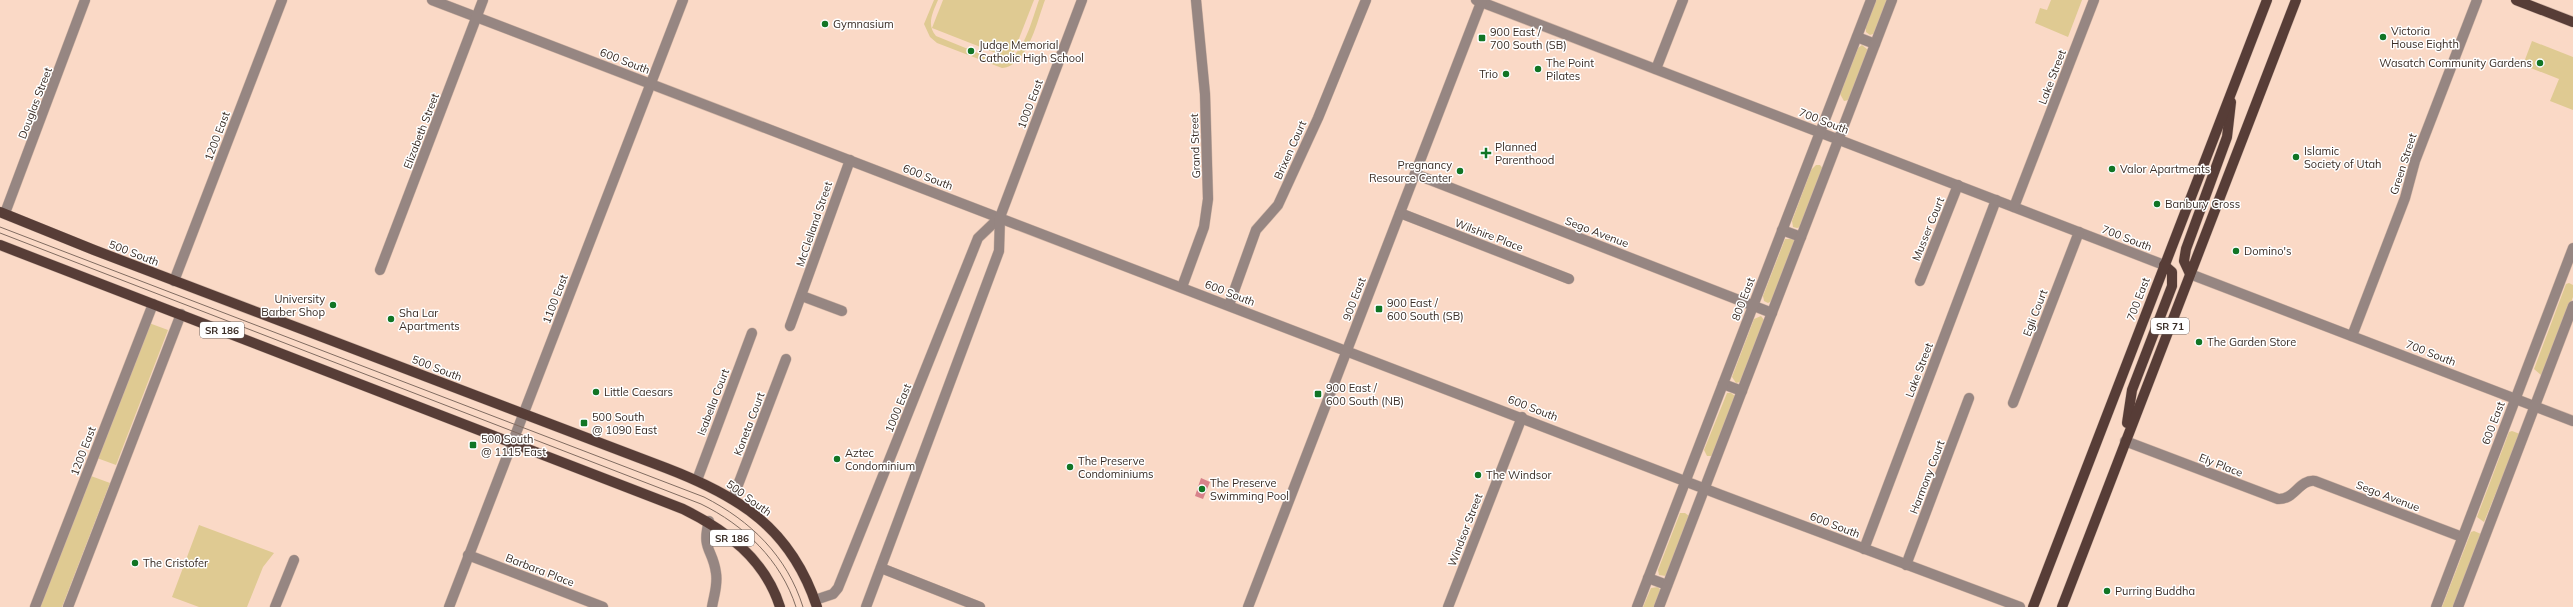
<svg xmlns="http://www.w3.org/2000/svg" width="2573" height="607" font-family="Mulish,sans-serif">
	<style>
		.green { fill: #dfca92 }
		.water { fill: #d7828a }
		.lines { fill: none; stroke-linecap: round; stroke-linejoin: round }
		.minor-casing { stroke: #d3b6a6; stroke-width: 11 }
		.major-casing { stroke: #d3b6a6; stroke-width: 11 }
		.minor { stroke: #968682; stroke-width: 10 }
		.major { stroke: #573d37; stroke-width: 10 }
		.tram { stroke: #816c61; stroke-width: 1 }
		.poi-dot { fill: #117525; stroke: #fff; stroke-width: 1.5 }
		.labels { text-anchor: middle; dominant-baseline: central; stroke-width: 3; stroke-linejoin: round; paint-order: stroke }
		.shield { fill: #fff; stroke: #746b66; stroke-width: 1 }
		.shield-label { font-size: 10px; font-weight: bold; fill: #392c25 }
		.poi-label { font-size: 11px; fill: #392c25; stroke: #fff; text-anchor: start }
		.street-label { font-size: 11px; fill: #392c25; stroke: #fff }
	</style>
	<rect width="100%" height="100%" fill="#fad9c6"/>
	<g class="green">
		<path d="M934,0H938C933,12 926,25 936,36L1000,62C1023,61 1032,19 1039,0H1045C1037,21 1028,66 1002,68L937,43L930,37L924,24Z"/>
		<path d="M943,0H1034L1011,59L932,28Z"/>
		<path d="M1876,0H1888L1876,33L1870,35L1866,32V27Z"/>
		<path d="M2051,0H2082L2068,37L2035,23L2040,8L2047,10Z"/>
		<path d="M2532,41L2573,57V110L2550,101L2559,79L2523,65Z"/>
		<path d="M1862,45L1868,50L1849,100L1844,101L1840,94L1858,48Z"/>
		<path d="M1816,165H1820L1823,169L1801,227L1797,228L1793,227L1792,221L1811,170Z"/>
		<path d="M1785,239H1793L1795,242L1772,301L1768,303L1764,301L1763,296Z"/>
		<path d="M2569,283L2573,285V297L2544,374L2541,375L2534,369L2566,284Z"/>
		<path d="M1761,316L1764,320L1740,382L1736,383L1732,377L1754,319Z"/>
		<path d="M149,323L168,330L116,465L97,458Z"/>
		<path d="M1727,393H1731L1735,396L1715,452L1712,456H1707L1704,450Z"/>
		<path d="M2512,431L2520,434L2484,522L2477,517L2509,432Z"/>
		<path d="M91,476L110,483L62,607H40Z"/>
		<path d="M1680,513H1685L1689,516L1666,576L1659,575L1658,570Z"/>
		<path d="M199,525L274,553L263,567L247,607H199L172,597Z"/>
		<path d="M2474,531L2481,534L2454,607H2442L2471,532Z"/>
		<path d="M1658,587L1661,591L1655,607H1643L1651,588Z"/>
	</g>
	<path class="water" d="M1201,478L1210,482L1203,499L1195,496Z"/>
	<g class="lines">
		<g class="minor-casing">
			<g id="minor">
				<path d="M432,0L1721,495L2020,607"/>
				<path d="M1476,0L2164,265"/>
				<path d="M1857,37L1875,44"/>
				<path d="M1656,69L1683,0"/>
				<path d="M1415,174L1772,313"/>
				<path d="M2014,207L2094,0"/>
				<path d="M5,213L85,0"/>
				<path d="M1400,213L1569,279"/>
				<path d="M1782,230L1801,237"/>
				<path d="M380,270L483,0"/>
				<path d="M2190,274L2573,421"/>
				<path d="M174,281L282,0"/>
				<path d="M1920,281L1958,185"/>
				<path d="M1182,287L1204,227L1208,199L1205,94L1196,0"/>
				<path d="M802,296L842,311"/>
				<path d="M1229,305L1256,230L1278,205L1318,118L1366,0"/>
				<path d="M790,326L850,160"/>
				<path d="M2352,336L2405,198L2415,161L2477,0"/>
				<path d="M1723,384L1742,391"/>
				<path d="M2013,403L2079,232"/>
				<path d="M2125,441L2278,499C2295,500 2299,479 2315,481L2462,537"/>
				<path d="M697,480L752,333"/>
				<path d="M733,498L786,359"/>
				<path d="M709,521C701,550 713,549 716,573C718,585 714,595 712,607"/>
				<path d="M1864,549L1996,200"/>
				<path d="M468,555L603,607"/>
				<path d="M1906,565L1969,398"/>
				<path d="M881,568L980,607"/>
				<path d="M1648,578L1667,585"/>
				<path d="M815,600L833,594L838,588L978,238L1000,217"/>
				<path d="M35,607L153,304"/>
				<path d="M68,607L181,314"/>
				<path d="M275,607L294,560"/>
				<path d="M449,607L683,0"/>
				<path d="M866,607L999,251L1000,217L1082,0"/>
				<path d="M1248,607L1482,0"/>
				<path d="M1448,607L1522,417"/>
				<path d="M1637,607L1871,0"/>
				<path d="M1659,607L1892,0"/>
				<path d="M2436,607L2573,248"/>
				<path d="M2458,607L2573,306"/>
			</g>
		</g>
		<g class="major-casing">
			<g id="major">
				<path d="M2516,0L2573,22"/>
				<path d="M0,212L94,250L666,468C739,496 791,528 817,607"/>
				<path d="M0,245L683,509C726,530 765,559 780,607"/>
				<path d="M2190,274L2184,261L2186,249L2227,137L2231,102"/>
				<path d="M2127,423L2132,390L2172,286V272L2164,265"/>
				<path d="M2033,607L2267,0"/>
				<path d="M2062,607L2296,0"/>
			</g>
		</g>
		<use href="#minor" class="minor"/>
		<use href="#major" class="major"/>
		<g class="tram">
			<path d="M0,227L704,497C751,521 787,556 803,607"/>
			<path d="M0,233L701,504C744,525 781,560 796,607"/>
		</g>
	</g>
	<g class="poi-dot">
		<circle cx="825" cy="24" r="4"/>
		<circle cx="2383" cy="37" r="4"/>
		<rect x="1478" y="34" width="8" height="8" rx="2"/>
		<circle cx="971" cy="51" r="4"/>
		<circle cx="2540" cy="63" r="4"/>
		<circle cx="1538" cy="69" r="4"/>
		<circle cx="1506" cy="74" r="4"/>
		<path d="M1484 147h4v4h4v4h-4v4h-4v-4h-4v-4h4z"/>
		<circle cx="2296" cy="157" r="4"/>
		<circle cx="2112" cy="169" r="4"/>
		<circle cx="1460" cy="171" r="4"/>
		<circle cx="2157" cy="204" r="4"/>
		<circle cx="2236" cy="251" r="4"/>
		<circle cx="333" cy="305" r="4"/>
		<rect x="1375" y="305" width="8" height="8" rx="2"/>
		<circle cx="391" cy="319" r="4"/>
		<circle cx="2199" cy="342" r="4"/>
		<circle cx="596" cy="392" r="4"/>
		<rect x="1314" y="390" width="8" height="8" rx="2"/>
		<rect x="580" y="419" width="8" height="8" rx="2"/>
		<rect x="469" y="441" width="8" height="8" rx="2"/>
		<circle cx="837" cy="459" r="4"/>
		<circle cx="1070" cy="467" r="4"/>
		<circle cx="1478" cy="475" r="4"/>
		<circle cx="1202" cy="489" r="4"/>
		<circle cx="135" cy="563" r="4"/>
		<circle cx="2107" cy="591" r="4"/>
	</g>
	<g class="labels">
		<g class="shield">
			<rect x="2151" y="318" width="38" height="16" rx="3"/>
			<rect x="200" y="322" width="44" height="16" rx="3"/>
			<rect x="710" y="530" width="44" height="16" rx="3"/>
		</g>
		<g class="shield-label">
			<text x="2170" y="326">SR 71</text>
			<text x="222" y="330">SR 186</text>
			<text x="732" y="538">SR 186</text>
		</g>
		<g class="poi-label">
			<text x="833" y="24">Gymnasium</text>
			<text x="2391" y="31">Victoria<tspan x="2391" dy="13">House Eighth</tspan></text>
			<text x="1490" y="32">900 East /<tspan x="1490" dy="13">700 South (SB)</tspan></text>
			<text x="979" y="45">Judge Memorial<tspan x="979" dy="13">Catholic High School</tspan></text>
			<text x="1546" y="63">The Point<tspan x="1546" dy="13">Pilates</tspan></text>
			<text x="2532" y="63" text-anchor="end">Wasatch Community Gardens</text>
			<text x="1498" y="74" text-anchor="end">Trio</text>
			<text x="1495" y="147">Planned<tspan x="1495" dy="13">Parenthood</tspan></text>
			<text x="2304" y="151">Islamic<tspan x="2304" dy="13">Society of Utah</tspan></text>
			<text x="1452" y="165" text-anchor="end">Pregnancy<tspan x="1452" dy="13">Resource Center</tspan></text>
			<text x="2120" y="169">Valor Apartments</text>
			<text x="2165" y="204">Banbury Cross</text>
			<text x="2244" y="251">Domino's</text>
			<text x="325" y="299" text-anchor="end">University<tspan x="325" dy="13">Barber Shop</tspan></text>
			<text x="1387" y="303">900 East /<tspan x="1387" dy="13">600 South (SB)</tspan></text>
			<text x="399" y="313">Sha Lar<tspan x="399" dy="13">Apartments</tspan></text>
			<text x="2207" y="342">The Garden Store</text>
			<text x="1326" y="388">900 East /<tspan x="1326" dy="13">600 South (NB)</tspan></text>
			<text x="604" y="392">Little Caesars</text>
			<text x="592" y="417">500 South<tspan x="592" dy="13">@ 1090 East</tspan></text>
			<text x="481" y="439">500 South<tspan x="481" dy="13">@ 1115 East</tspan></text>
			<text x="845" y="453">Aztec<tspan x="845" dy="13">Condominium</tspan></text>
			<text x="1078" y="461">The Preserve<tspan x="1078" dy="13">Condominiums</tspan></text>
			<text x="1486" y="475">The Windsor</text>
			<text x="1210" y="483">The Preserve<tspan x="1210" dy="13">Swimming Pool</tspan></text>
			<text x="143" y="563">The Cristofer</text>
			<text x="2115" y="591">Purring Buddha</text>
		</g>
		<g class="street-label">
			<text transform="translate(625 61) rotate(21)">600 South</text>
			<text transform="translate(2052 77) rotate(-69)">Lake Street</text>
			<text transform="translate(35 103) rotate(-69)">Douglas Street</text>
			<text transform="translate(1030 104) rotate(-69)">1000 East</text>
			<text transform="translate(1824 121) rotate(21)">700 South</text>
			<text transform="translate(421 131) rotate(-69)">Elizabeth Street</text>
			<text transform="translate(217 136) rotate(-69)">1200 East</text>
			<text transform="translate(1195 146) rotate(-92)">Grand Street</text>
			<text transform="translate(1290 150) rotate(-66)">Brixen Court</text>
			<text transform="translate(2403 164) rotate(-72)">Green Street</text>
			<text transform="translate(928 177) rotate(21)">600 South</text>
			<text transform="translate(814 224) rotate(-71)">McClelland Street</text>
			<text transform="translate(1928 229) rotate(-68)">Musser Court</text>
			<text transform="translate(1597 232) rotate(21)">Sego Avenue</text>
			<text transform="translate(1489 235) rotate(21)">Wilshire Place</text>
			<text transform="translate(2127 238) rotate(21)">700 South</text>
			<text transform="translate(134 253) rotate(21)">500 South</text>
			<text transform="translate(1230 293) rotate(21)">600 South</text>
			<text transform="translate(555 299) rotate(-69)">1100 East</text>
			<text transform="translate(1354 299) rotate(-69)">900 East</text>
			<text transform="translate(1743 299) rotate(-69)">800 East</text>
			<text transform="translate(2138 299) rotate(-69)">700 East</text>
			<text transform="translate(2035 313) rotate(-69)">Egli Court</text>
			<text transform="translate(2431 353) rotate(21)">700 South</text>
			<text transform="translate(437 368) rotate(21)">500 South</text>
			<text transform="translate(1919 370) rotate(-69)">Lake Street</text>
			<text transform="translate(713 402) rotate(-69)">Isabella Court</text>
			<text transform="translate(898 408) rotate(-68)">1000 East</text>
			<text transform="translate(1533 408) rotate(21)">600 South</text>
			<text transform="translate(2493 423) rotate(-69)">600 East</text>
			<text transform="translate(749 424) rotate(-69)">Koneta Court</text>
			<text transform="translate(83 451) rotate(-69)">1200 East</text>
			<text transform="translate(2221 465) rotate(21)">Ely Place</text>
			<text transform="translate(1927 477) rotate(-69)">Harmony Court</text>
			<text transform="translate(2388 496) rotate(21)">Sego Avenue</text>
			<text transform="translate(749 498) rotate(36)">500 South</text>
			<text transform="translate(1835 525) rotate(21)">600 South</text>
			<text transform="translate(1465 530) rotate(-69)">Windsor Street</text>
			<text transform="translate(540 570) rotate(21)">Barbara Place</text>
		</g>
	</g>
</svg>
